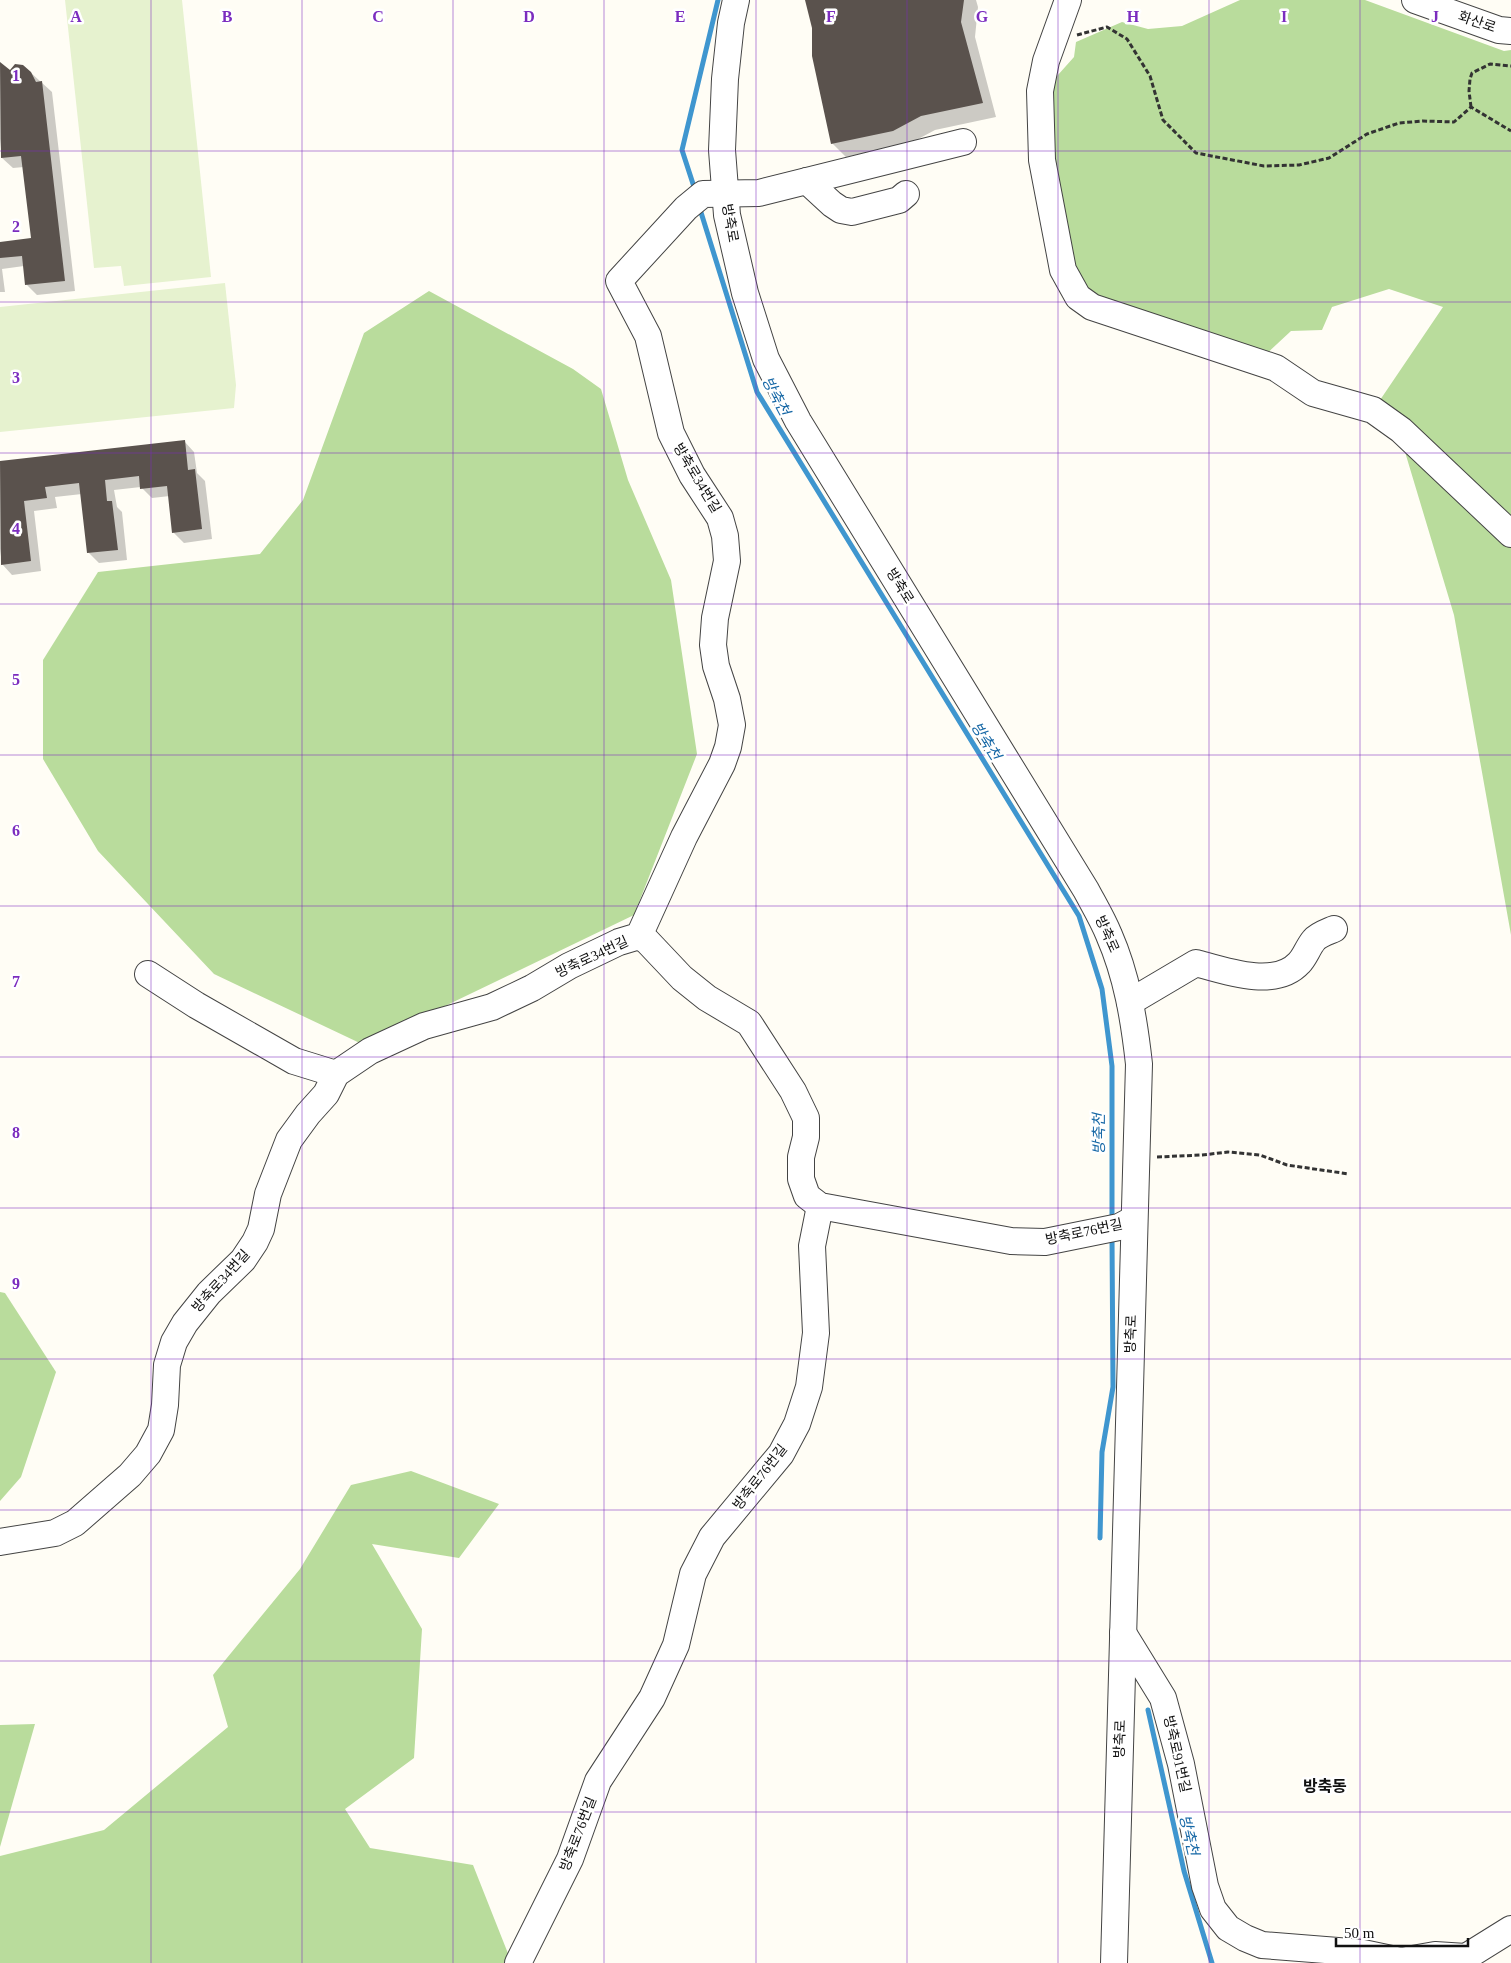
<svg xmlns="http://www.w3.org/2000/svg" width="1511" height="1963" font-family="'Times New Roman','Noto Sans KR',serif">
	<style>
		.forest { fill: #b9dc9c }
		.pitch { fill: #e6f2cf }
		.shadow { fill: #0003 }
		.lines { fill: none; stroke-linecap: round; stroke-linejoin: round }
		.stream { stroke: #3f96cf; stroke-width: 5 }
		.building { fill: #5a524d }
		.minor-casing { stroke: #444; stroke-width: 28 }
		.path { stroke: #333; stroke-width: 3; stroke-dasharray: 5 2.5; stroke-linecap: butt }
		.minor { stroke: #fff; stroke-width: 26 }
		.grid { fill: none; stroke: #7b2cbf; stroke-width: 1; stroke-opacity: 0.55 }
		.labels { text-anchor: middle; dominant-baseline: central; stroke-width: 5; stroke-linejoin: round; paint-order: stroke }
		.street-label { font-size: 14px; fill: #111; stroke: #fff }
		.water-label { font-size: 15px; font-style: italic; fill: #1768a6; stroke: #fff }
		.quarter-label { font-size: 16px; font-weight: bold; fill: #111; stroke: #fff }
		.grid-label { font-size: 16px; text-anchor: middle; font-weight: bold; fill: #7b2cbf; stroke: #fff; stroke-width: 5; stroke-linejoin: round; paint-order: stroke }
	</style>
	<rect width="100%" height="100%" fill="#fffdf5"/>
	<g class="forest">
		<path d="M1240,0H1365L1504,51L1511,50V935L1454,615L1402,442L1376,406L1443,307L1389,289L1332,307L1322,330L1291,331L1262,358L1082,293L1047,159L1049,85L1074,57L1076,42L1122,22L1148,29L1182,26Z"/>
		<path d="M429,291L573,369L601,389L628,480L671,580L697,754L634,915L364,1045L214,974L98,851L43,759V660L98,572L260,554L303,500L364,333Z"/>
		<path d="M0,1292L5,1293L56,1372L21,1477L0,1501Z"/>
		<path d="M411,1471L499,1504L459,1558L372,1544L422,1629L414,1758L345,1809L370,1848L473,1865L511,1961V1963H0V1856L104,1830L228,1727L213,1675L300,1569L351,1485Z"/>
		<path d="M35,1724L0,1847V1725Z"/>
	</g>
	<g class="pitch">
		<path d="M65,0H182L211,277L124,286L121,266L94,268Z"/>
		<path d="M225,283L236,385L234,408L0,432V307Z"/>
	</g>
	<g class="shadow">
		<path d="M806,0H976L978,7L975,37L996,117L935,130L907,145L846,157L832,143L813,28Z"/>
		<path d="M0,64L10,72H30L52,92L75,291L37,295L27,285L24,266L2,269L5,292H0V243L33,239L24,167L13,168L2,158L0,139Z"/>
		<path d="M184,441L194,452L197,473L205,481L212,539L184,543L173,532L170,496L152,498L141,487L114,490L117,507L122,512L127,560L99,563L88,552L82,494L55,497L57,508L34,511L41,571L12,575L2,564L0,549V462Z"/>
	</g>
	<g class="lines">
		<g class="stream">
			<path d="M695,190L682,150L718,0"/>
			<path d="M699,206L757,392L1079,916L1102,989L1112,1066V1221"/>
			<path d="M1100,1538L1102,1452L1113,1387L1112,1237"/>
			<path d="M1148,1710L1184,1871L1212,1963"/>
		</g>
	</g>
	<g class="building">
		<path d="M805,0H964L961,22L983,103L921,116L893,131L831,144L812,56V28Z"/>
		<path d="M0,62L10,70L15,64L23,65L31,72L36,82L42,81L65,281L25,285L22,256L0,258V242L31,238L21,156L1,158Z"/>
		<path d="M185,440L188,470L195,469L202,529L172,533L167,486L140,489L139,476L105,480L107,501H112L118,550L87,553L79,483L45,487L47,498L24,501L31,561L1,565L0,461Z"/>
	</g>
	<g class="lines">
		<g class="minor-casing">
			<g id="minor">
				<path d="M736,0L731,23L725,79L722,150L727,215L745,293L766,359L798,421L1086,890C1094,905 1103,920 1109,935C1127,976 1134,1019 1139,1064L1114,1963"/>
				<path d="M1068,0L1046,61L1040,91L1042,160L1063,270L1078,297L1092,307L1276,368L1313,393L1373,410L1401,430L1511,534"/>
				<path d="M1415,0L1499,30L1511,31"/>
				<path d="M807,181L832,204L841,210L852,212L899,200L906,194"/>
				<path d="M639,936L647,941L682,978L707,998L749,1023L793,1091L806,1118V1137L801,1157V1179L807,1196L820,1206L1011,1241L1045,1242L1119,1227L1134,1219"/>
				<path d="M148,974L196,1005L294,1061L336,1074"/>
				<path d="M1130,1002L1196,963C1225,971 1275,989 1299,963C1305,957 1308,947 1314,940C1318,935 1327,932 1334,929"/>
				<path d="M0,1542L55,1533L75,1523L130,1475L148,1454L161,1430L165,1405L167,1365L174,1342L185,1323L209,1293L243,1260L255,1242L261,1229L268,1194L289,1140L308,1114L326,1094L336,1074L370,1051L424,1026L492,1007L532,988L569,966L619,942L639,936L684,837L722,764L728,747L732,725L727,699L716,666L713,645L715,618L727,561L725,536L720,518L692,475L671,433L648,336L619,281L686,208L703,194L759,193L963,142"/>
				<path d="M1123,1633L1163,1698L1181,1764L1205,1886L1213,1909L1228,1928L1245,1938L1262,1945L1363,1953L1401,1961L1435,1955L1466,1957L1467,1963"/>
				<path d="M1466,1957L1511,1929"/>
				<path d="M518,1963L570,1859L598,1781L652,1698L676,1645L693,1574L712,1537L781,1454L797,1424L809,1387L816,1333L812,1246L820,1206"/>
			</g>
		</g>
		<g class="path">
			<path d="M1077,35L1107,27L1127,39L1150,76L1163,120L1196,153L1264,166L1299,165L1329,158L1367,134L1399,123L1423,121L1454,122L1471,107L1511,131"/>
			<path d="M1471,107L1469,91L1470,79L1472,73L1490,64L1511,66"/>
			<path d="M1157,1157L1202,1155L1228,1152L1260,1155L1287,1165L1349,1174"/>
		</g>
		<use href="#minor" class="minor"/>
	</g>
	<path class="grid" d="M151,0V1963M302,0V1963M453,0V1963M604,0V1963M756,0V1963M907,0V1963M1058,0V1963M1209,0V1963M1360,0V1963M0,151H1511M0,302H1511M0,453H1511M0,604H1511M0,755H1511M0,906H1511M0,1057H1511M0,1208H1511M0,1359H1511M0,1510H1511M0,1661H1511M0,1812H1511"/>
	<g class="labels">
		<g class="street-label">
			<text transform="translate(1477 22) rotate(19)">화산로</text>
			<text transform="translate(730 223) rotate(80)">방축로</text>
			<text transform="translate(697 478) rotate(59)">방축로34번길</text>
			<text transform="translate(900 586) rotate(58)">방축로</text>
			<text transform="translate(1107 934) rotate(66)">방축로</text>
			<text transform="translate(592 957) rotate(-25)">방축로34번길</text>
			<text transform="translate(1084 1232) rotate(-12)">방축로76번길</text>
			<text transform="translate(221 1281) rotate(-48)">방축로34번길</text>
			<text transform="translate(1131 1334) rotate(-88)">방축로</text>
			<text transform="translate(760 1477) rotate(-52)">방축로76번길</text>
			<text transform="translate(1120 1739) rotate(-88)">방축로</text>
			<text transform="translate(1177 1754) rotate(77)">방축로91번길</text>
			<text transform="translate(578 1834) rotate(-69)">방축로76번길</text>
		</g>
		<g class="water-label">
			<text transform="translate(776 396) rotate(62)">방축천</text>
			<text transform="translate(986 741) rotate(58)">방축천</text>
			<text transform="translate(1099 1134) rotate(-90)">방축천</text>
			<text transform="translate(1189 1835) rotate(77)">방축천</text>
		</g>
		<g class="quarter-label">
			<text x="1325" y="1786">방축동</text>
		</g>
	</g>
	<g class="grid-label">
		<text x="76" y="22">A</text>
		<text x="227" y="22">B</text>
		<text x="378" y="22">C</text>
		<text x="529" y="22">D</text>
		<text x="680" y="22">E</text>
		<text x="831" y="22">F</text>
		<text x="982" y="22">G</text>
		<text x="1133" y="22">H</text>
		<text x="1284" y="22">I</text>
		<text x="1435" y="22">J</text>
		<text x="16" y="81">1</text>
		<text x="16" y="232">2</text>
		<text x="16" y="383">3</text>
		<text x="16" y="534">4</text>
		<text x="16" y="685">5</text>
		<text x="16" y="836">6</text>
		<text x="16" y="987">7</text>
		<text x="16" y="1138">8</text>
		<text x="16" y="1289">9</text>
	</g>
	<path d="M1336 1938v8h132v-8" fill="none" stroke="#111111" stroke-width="2.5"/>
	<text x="1344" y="1938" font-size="15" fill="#111111" stroke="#ffffff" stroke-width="4" paint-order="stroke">50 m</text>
</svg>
